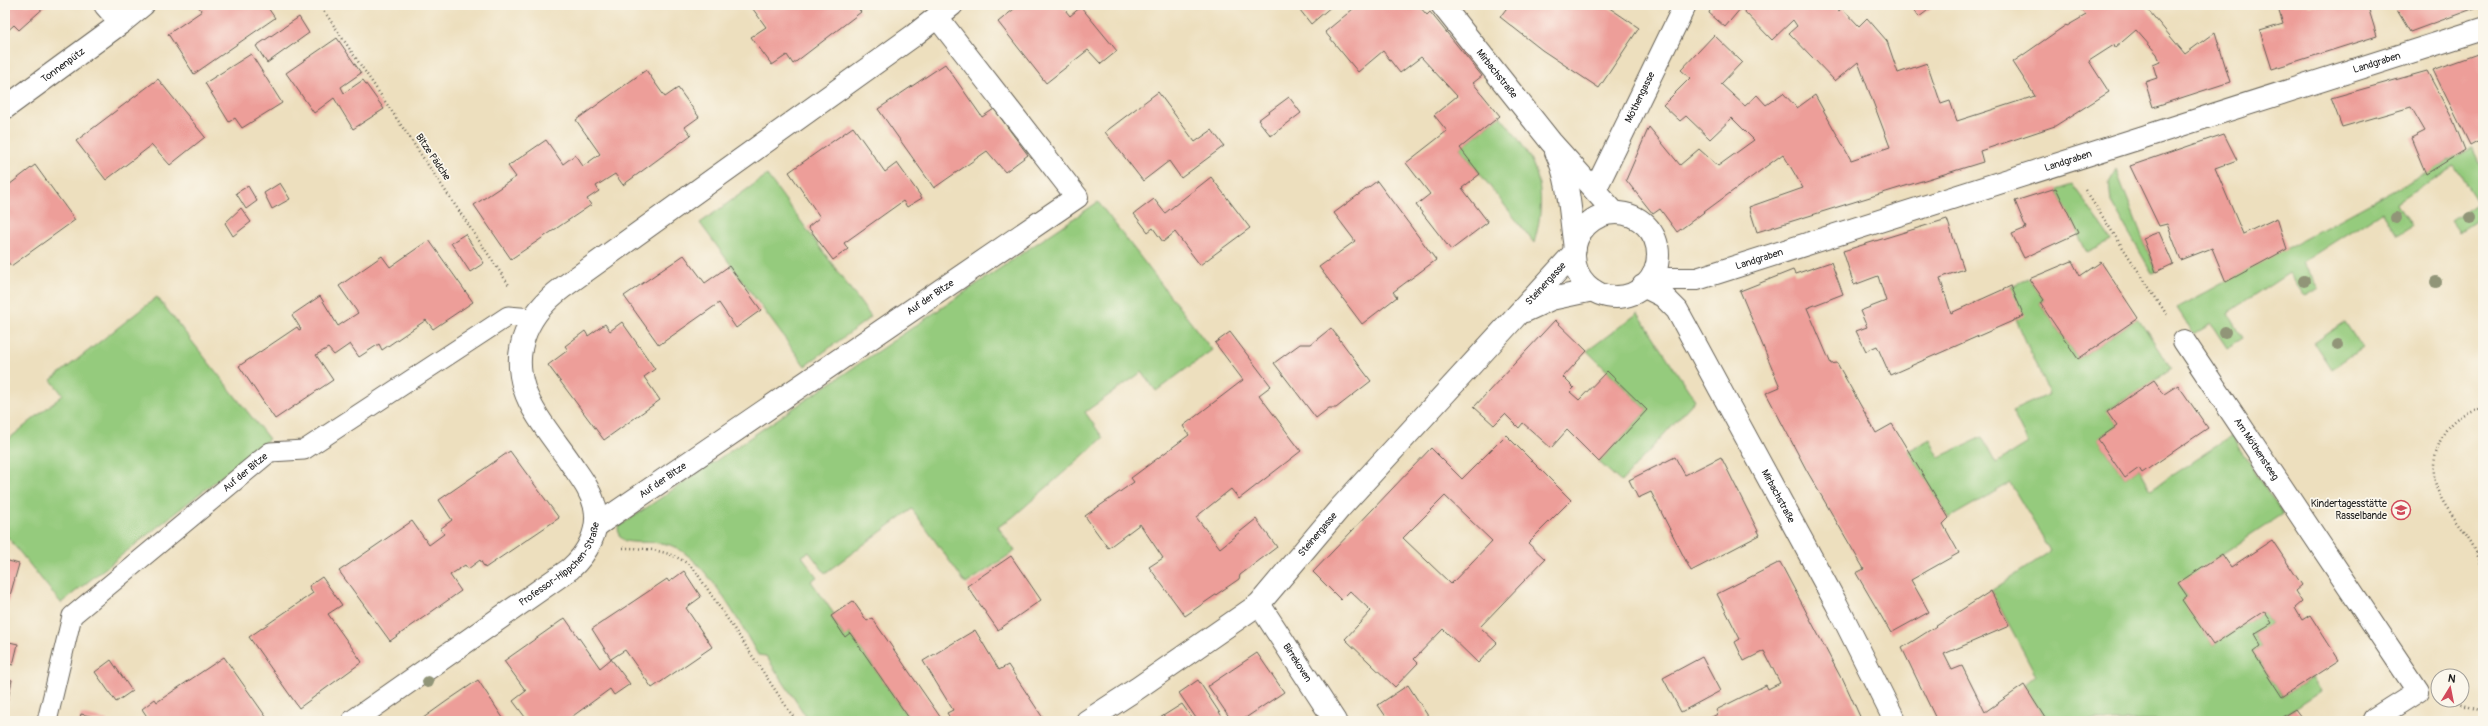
<svg xmlns="http://www.w3.org/2000/svg" width="2488" height="726" font-family="Pangolin,sans-serif">
	<style>
		.green { fill: #95cb7d; stroke: #58744c }
		.building { fill: #ed9e99; fill-rule: evenodd }
		.lines { fill: none; stroke-linecap: round; stroke-linejoin: round }
		.lane-casing { stroke: #656055; stroke-width: 21 }
		.street-casing { stroke: #656055; stroke-width: 24 }
		.path { stroke: #656055; stroke-width: 2.5; stroke-dasharray: 1 3; stroke-linecap: butt }
		.lane { stroke: #fff; stroke-width: 19 }
		.street { stroke: #fff; stroke-width: 22 }
		.tree { fill: #919578 }
		.labels { text-anchor: middle; dominant-baseline: central; stroke-width: 3.5; stroke-linejoin: round; paint-order: stroke }
		.street-label { font-size: 10px; fill: #1c1c1c; stroke: #fbf7ec }
		.poi-label { font-size: 10px; fill: #1c1c1c; stroke: #fbf7ec; text-anchor: end }
	</style>
	<rect width="100%" height="100%" fill="#fbf7ec"/>
	<filter id="ink" filterUnits="userSpaceOnUse"><feTurbulence type="fractalNoise" baseFrequency=".025" numOctaves="2"/><feDisplacementMap in="SourceGraphic" scale="8" xChannelSelector="R" yChannelSelector="G"/><feConvolveMatrix kernelMatrix="1 2 1 2 8 2 1 2 1" color-interpolation-filters="sRGB"/></filter>
	<filter id="wash" filterUnits="userSpaceOnUse"><feTurbulence type="fractalNoise" baseFrequency=".012" numOctaves="4" result="noise"/><feDisplacementMap in="SourceGraphic" scale="16" xChannelSelector="R" yChannelSelector="G"/><feGaussianBlur stdDeviation="0.9" result="paint"/><feColorMatrix in="noise" values="0 0 0 0 0 0 0 0 0 0 0 0 0 0 0 0 0 1.4 0 .05"/><feComposite in="paint" operator="in"/></filter>
	<g filter="url(#wash)">
		<rect width="100%" height="100%" fill="#eddfbe"/>
		<g class="green">
			<path d="M1500,116C1536,158 1550,187 1534,243L1460,148Z"/>
			<path d="M2472,148L2483,169V216L2459,232L2451,221L2478,203L2454,166L2397,203L2411,226L2397,235L2382,211L2303,262L2319,288L2305,297L2289,273L2228,313L2243,338L2227,348L2211,324L2194,334L2177,308Z"/>
			<path d="M2116,170L2156,272L2152,273L2111,202L2109,183Z"/>
			<path d="M767,175L871,317L805,366L700,223Z"/>
			<path d="M2073,185L2112,241L2087,253L2057,190Z"/>
			<path d="M1098,202L1212,350L1156,391L1142,372L1085,412L1103,438L1013,517L998,527L1015,551L966,584L912,509L825,573L809,552L802,556L817,577L811,581L834,614L831,617L844,636L850,633L911,721H809L766,656L758,655C739,622 706,558 670,545C654,540 640,544 625,541L619,536L618,527Z"/>
			<path d="M2029,279L2044,300L2040,303L2078,359L2138,318L2172,369L2107,411L2117,426L2098,439L2125,478L2139,468L2151,489L2231,436L2283,514L2178,584L2187,596L2183,600L2213,645L2264,611L2272,623L2254,634L2261,646L2253,652L2282,697L2312,678L2321,691L2276,721H2047L2024,685L2036,675L1991,591L2051,551L2010,483L1949,518L1908,451L1930,439L1939,457L1982,437L1996,463L2028,443L2012,411L2049,394L2016,319L2011,286Z"/>
			<path d="M157,297L269,439L61,603L5,534V442L63,395L51,380Z"/>
			<path d="M1638,313L1695,400L1621,482L1599,462L1647,410L1587,351Z"/>
			<path d="M2345,322L2362,348L2331,369L2314,343Z"/>
		</g>
		<g id="blocks">
			<g class="building">
				<path d="M5,5H47L19,30L14,25L5,33Z"/>
				<path d="M197,5H266L275,18L194,74L168,34L202,11Z"/>
				<path d="M750,5H855L861,12L793,64L787,55L772,65L751,37L766,27Z"/>
				<path d="M1019,5H1061L1070,16L1081,7L1117,51L1101,64L1088,50L1046,83L998,22Z"/>
				<path d="M1296,5H1333L1311,24Z"/>
				<path d="M1350,5H1418L1427,15L1430,12L1482,76L1473,83L1500,116L1460,148L1480,174L1462,188L1488,222L1451,250L1416,205L1430,194L1406,163L1447,131L1434,115L1457,96L1421,57L1400,73L1383,51L1358,72L1325,32L1353,9Z"/>
				<path d="M1509,5H1605L1639,28L1599,88L1542,50L1500,17Z"/>
				<path d="M1712,5H1834L1839,11L1842,8L1859,26L1867,18L1887,41L1898,73L1927,63L1941,104L1950,101L1957,121L2035,96L2013,62L2066,25L2067,26L2086,15L2077,5H2144L2185,54L2215,32L2230,82L2153,107L2145,82L2157,78L2153,65L2160,62L2157,54L2136,30L2115,48L2114,45L2089,61L2109,92L2055,126L1980,151L1983,162L1757,232L1749,207L1803,188L1783,154L1677,232L1660,209L1653,214L1626,180L1649,127L1680,165L1699,149L1718,166L1754,140L1732,118L1710,139L1686,116L1680,121L1663,105L1690,78L1681,70L1714,35L1742,62L1721,84L1745,106L1757,95L1766,105L1783,93L1797,108L1815,95L1851,160L1890,147L1858,62L1835,81L1789,33L1797,26L1793,20L1772,40L1741,8L1725,27L1709,13Z"/>
				<path d="M1909,5H1935L1919,17Z"/>
				<path d="M2277,5H2365L2368,7L2377,36L2272,69L2260,31L2283,24Z"/>
				<path d="M2394,5H2483L2410,32Z"/>
				<path d="M299,17L309,33L267,63L256,46Z"/>
				<path d="M337,38L361,73L341,87L344,93L363,80L384,109L353,129L334,98L314,113L286,73Z"/>
				<path d="M2483,52V138L2470,145L2433,70Z"/>
				<path d="M251,54L282,103L242,128L235,118L229,122L205,83Z"/>
				<path d="M945,64L982,117L994,109L1028,155L1005,172L987,151L934,188L878,109Z"/>
				<path d="M646,70L665,97L678,88L699,117L685,127L691,135L623,185L615,174L596,186L599,191L587,199L591,205L511,259L474,205L516,177L508,166L546,140L563,164L575,155L583,166L600,154L576,120Z"/>
				<path d="M2427,71L2453,120L2465,150L2426,174L2411,138L2425,131L2411,107L2342,127L2331,98Z"/>
				<path d="M158,79L205,137L170,165L152,145L106,180L76,141Z"/>
				<path d="M1158,92L1195,142L1212,130L1224,146L1181,178L1169,161L1143,181L1105,132Z"/>
				<path d="M1289,97L1301,113L1271,136L1258,120Z"/>
				<path d="M853,127L885,172L897,163L922,198L907,207L903,201L844,243L848,249L833,260L808,227L820,217L789,172Z"/>
				<path d="M2224,134L2237,160L2215,168L2243,234L2277,218L2287,249L2226,282L2212,248L2181,260L2167,224L2159,226L2130,166Z"/>
				<path d="M35,165L75,220L11,266L5,258V188Z"/>
				<path d="M1211,177L1250,228L1200,265L1175,232L1163,242L1153,228L1148,232L1134,214L1154,199L1165,213Z"/>
				<path d="M1377,181L1436,260L1393,292L1397,297L1362,324L1319,267L1355,241L1334,213Z"/>
				<path d="M280,183L290,199L272,209L264,193Z"/>
				<path d="M248,186L257,201L246,209L236,193Z"/>
				<path d="M2056,188L2078,233L2024,258L2012,234L2026,228L2015,201Z"/>
				<path d="M241,208L251,222L233,236L225,223Z"/>
				<path d="M1947,219L1964,269L1940,278L1951,313L2011,286L2024,316L1890,375L1877,346L1866,351L1856,331L1867,327L1860,311L1886,301L1878,276L1854,285L1843,251Z"/>
				<path d="M2159,232L2173,264L2156,272L2143,238Z"/>
				<path d="M465,234L484,263L470,272L451,243Z"/>
				<path d="M429,240L473,302L433,329L426,320L382,350L379,344L359,357L350,344L334,355L328,348L316,355L333,380L275,419L239,366L297,327L299,330L301,329L292,315L320,296L338,326L358,313L339,286L382,256L390,267Z"/>
				<path d="M684,255L705,283L729,266L761,310L736,328L719,303L659,345L624,296Z"/>
				<path d="M2072,261L2080,276L2101,262L2138,318L2078,359L2040,303L2044,300L2029,279Z"/>
				<path d="M1831,262L1843,294L1807,308L1831,364L1837,363L1876,433L1892,424L1949,518L1943,524L1959,553L1911,580L1929,612L1891,633L1856,573L1864,569L1807,471L1766,393L1780,387L1740,291L1793,270L1795,274Z"/>
				<path d="M1555,320L1587,351L1563,377L1574,388L1570,392L1579,400L1607,371L1647,410L1599,462L1567,430L1551,448L1523,423L1519,428L1505,414L1494,425L1474,407Z"/>
				<path d="M622,322L655,369L644,377L660,400L604,440L548,365L568,350L565,346L585,331L588,336L605,324L610,331Z"/>
				<path d="M1331,328L1371,381L1336,408H1329L1316,418L1274,363L1300,344H1311Z"/>
				<path d="M1230,332L1271,386L1259,395L1301,451L1239,499L1231,489L1196,517L1220,548L1256,519L1277,547L1240,575L1239,579L1185,616L1149,567L1163,558L1140,524L1108,548L1085,516L1134,482L1131,478L1189,435L1183,426L1243,380L1215,343Z"/>
				<path d="M2154,380L2164,394L2178,385L2208,428L2142,473L2139,468L2125,478L2098,439L2117,426L2107,412Z"/>
				<path d="M1506,435L1571,500L1528,543L1545,559L1480,627L1497,643L1478,663L1443,629L1414,659L1418,663L1395,687L1345,639L1371,611L1350,591L1341,600L1313,572L1431,448L1462,479ZM1445,496L1492,541L1451,584L1403,538Z"/>
				<path d="M510,451L559,518L485,568L480,560L468,569L465,565L450,575L461,591L390,641L339,571L412,521L429,545L444,534L440,529L452,520L439,500Z"/>
				<path d="M1675,457L1685,475L1721,457L1760,535L1691,571L1651,492L1638,498L1629,480Z"/>
				<path d="M2272,540L2302,585L2295,591L2302,602L2295,608L2302,620L2310,615L2339,660L2282,697L2253,652L2261,646L2254,634L2272,623L2264,611L2213,645L2182,600L2187,596L2178,583L2222,554L2231,567Z"/>
				<path d="M1011,556L1041,600L998,630L967,586Z"/>
				<path d="M5,560L19,564L5,613Z"/>
				<path d="M1780,562L1841,678L1842,677L1862,721H1703L1718,714L1716,710L1766,685L1768,689L1780,683L1764,651L1744,661L1735,642L1740,639L1717,594Z"/>
				<path d="M684,571L701,597L686,608L712,647L652,688L625,650L611,659L592,629L667,579L669,582Z"/>
				<path d="M322,577L342,605L328,614L362,662L299,708L249,637L313,593L309,586Z"/>
				<path d="M1991,591L2009,626L1944,654L1952,670L1962,666L1985,712L2024,685L2047,721H1937L1902,648Z"/>
				<path d="M853,601L867,621L872,618L943,721H911L850,633L845,637L831,616Z"/>
				<path d="M565,618L600,668L611,659L630,684L614,695L610,689L566,721H528L513,701L526,691L504,661Z"/>
				<path d="M975,630L999,670L1008,665L1043,718L1039,721H952L947,713L953,710L923,661Z"/>
				<path d="M5,641L18,644L13,665L5,663Z"/>
				<path d="M1257,653L1284,692L1241,721H1232L1208,686Z"/>
				<path d="M224,657L269,721H150L142,709L155,699L157,702Z"/>
				<path d="M1702,657L1720,691L1681,712L1663,678Z"/>
				<path d="M111,660L132,691L116,702L95,672Z"/>
				<path d="M5,678L12,680L6,708H5Z"/>
				<path d="M478,680L505,721H419L447,701Z"/>
				<path d="M1198,680L1225,721H1198L1179,693Z"/>
				<path d="M1408,685L1428,716L1420,721H1389L1378,705Z"/>
				<path d="M1182,704L1194,721H1155Z"/>
				<path d="M2295,709L2304,721H2276Z"/>
				<path d="M81,714L107,720V721H79Z"/>
			</g>
		</g>
	</g>
	<g filter="url(#ink)">
		<use href="#blocks" fill-opacity="0" stroke="#656055" stroke-width="1"/>
		<g class="lines">
			<g class="lane-casing">
				<g id="lane">
					<path id="s1" d="M47,721L72,616L270,452L304,450L508,316L532,318"/>
				</g>
			</g>
			<g class="street-casing">
				<g id="street">
					<path d="M105,5L121,23"/>
					<path id="s2" d="M1442,5L1551,142L1615,213"/>
					<path id="s3" d="M5,108L121,23L143,5"/>
					<path d="M1556,152C1570,181 1570,216 1575,248"/>
					<path id="s4" d="M1595,190L1685,5"/>
					<circle cx="1616" cy="255" r="42"/>
					<path id="s5" d="M1653,275L1667,279H1697L2483,29"/>
					<path id="s6" d="M1643,286L1663,296L1677,310L1837,605L1895,721"/>
					<path d="M1525,311L1551,299L1593,290"/>
					<path id="s7" d="M2184,341L2418,691L2374,719L2375,721"/>
					<path id="s8" d="M596,526L1077,197L937,17"/>
					<path id="s9" d="M1259,604L1335,721"/>
					<path id="s10" d="M353,721L570,569C587,554 600,531 595,507C591,490 580,477 570,462C555,440 532,414 524,388C511,347 530,312 562,288L913,36L952,5"/>
					<path id="s11" d="M1087,721L1138,688L1259,604L1340,508L1574,253"/>
				</g>
			</g>
			<g class="path">
				<path d="M320,5L509,285"/>
				<path d="M2085,190L2167,315"/>
				<path d="M2483,408C2464,411 2449,421 2441,439C2413,503 2475,519 2483,575"/>
				<path d="M623,548C650,548 674,551 694,569L796,721"/>
				<path d="M2450,700L2479,709L2483,707"/>
			</g>
			<use href="#lane" class="lane"/>
			<use href="#street" class="street"/>
		</g>
		<g class="tree">
			<circle cx="2396" cy="218" r="6"/>
			<circle cx="2470" cy="218" r="6"/>
			<circle cx="2304" cy="281" r="6"/>
			<circle cx="2436" cy="282" r="6"/>
			<circle cx="2225" cy="332" r="6"/>
			<circle cx="2338" cy="345" r="6"/>
			<circle cx="428" cy="682" r="6"/>
		</g>
	</g>
	<defs>
		<g id="school-ring" transform="scale(1)"><circle r="9.5" fill="#fbf7ec" stroke="#d1495b" stroke-width="1.5"/><path d="M0-5L7-2L0 1L-7-2ZM-4 1L0 2.5L4 1V4Q0 6-4 4Z" fill="#d1495b"/></g>
	</defs>
	<g fill-rule="evenodd">
		<use href="#school-ring" x="2401" y="510"/>
	</g>
	<g class="labels">
		<g class="street-label">
			<text stroke="none"><textPath href="#s5" startOffset="758">Landgraben</textPath></text>
			<text stroke="none"><textPath href="#s3" startOffset="72">Tonnenpütz</textPath></text>
			<text stroke="none"><textPath href="#s2" startOffset="88">Mirbachstraße</textPath></text>
			<text stroke="none"><textPath href="#s4" startOffset="103">Möthengasse</textPath></text>
			<text transform="translate(433 157) rotate(56)">Bitze Pädche</text>
			<text stroke="none"><textPath href="#s5" startOffset="434">Landgraben</textPath></text>
			<text stroke="none"><textPath href="#s5" startOffset="110">Landgraben</textPath></text>
			<text stroke="none"><textPath href="#s11" startOffset="638">Steinergasse</textPath></text>
			<text stroke="none"><textPath href="#s8" startOffset="405">Auf der Bitze</textPath></text>
			<text stroke="none"><textPath href="#s7" startOffset="130">Am Möthensteeg</textPath></text>
			<text stroke="none"><textPath href="#s1" startOffset="333">Auf der Bitze</textPath></text>
			<text stroke="none"><textPath href="#s8" startOffset="81">Auf der Bitze</textPath></text>
			<text stroke="none"><textPath href="#s6" startOffset="254">Mirbachstraße</textPath></text>
			<text stroke="none"><textPath href="#s11" startOffset="299">Steinergasse</textPath></text>
			<text stroke="none"><textPath href="#s10" startOffset="262">Professor-Hippchen-Straße</textPath></text>
			<text stroke="none"><textPath href="#s9" startOffset="70">Birrekoven</textPath></text>
		</g>
		<g class="poi-label">
			<text x="2387" y="504">Kindertagesstätte<tspan x="2387" dy="12">Rasselbande</tspan></text>
		</g>
	</g>
	<rect width="2488" height="726" fill="none" stroke="#fbf7ec" stroke-width="20"/>
	<g transform="translate(2450 688) rotate(10)"><circle r="19" fill="#fbf7ec" stroke="#a29f99"/>
	<path d="M0-3L7 15L0 10L-7 15Z" fill="#d1495b"/>
	<text y="-6" font-size="11" font-weight="bold" text-anchor="middle" fill="#1c1c1c">N</text>
	</g>
</svg>
